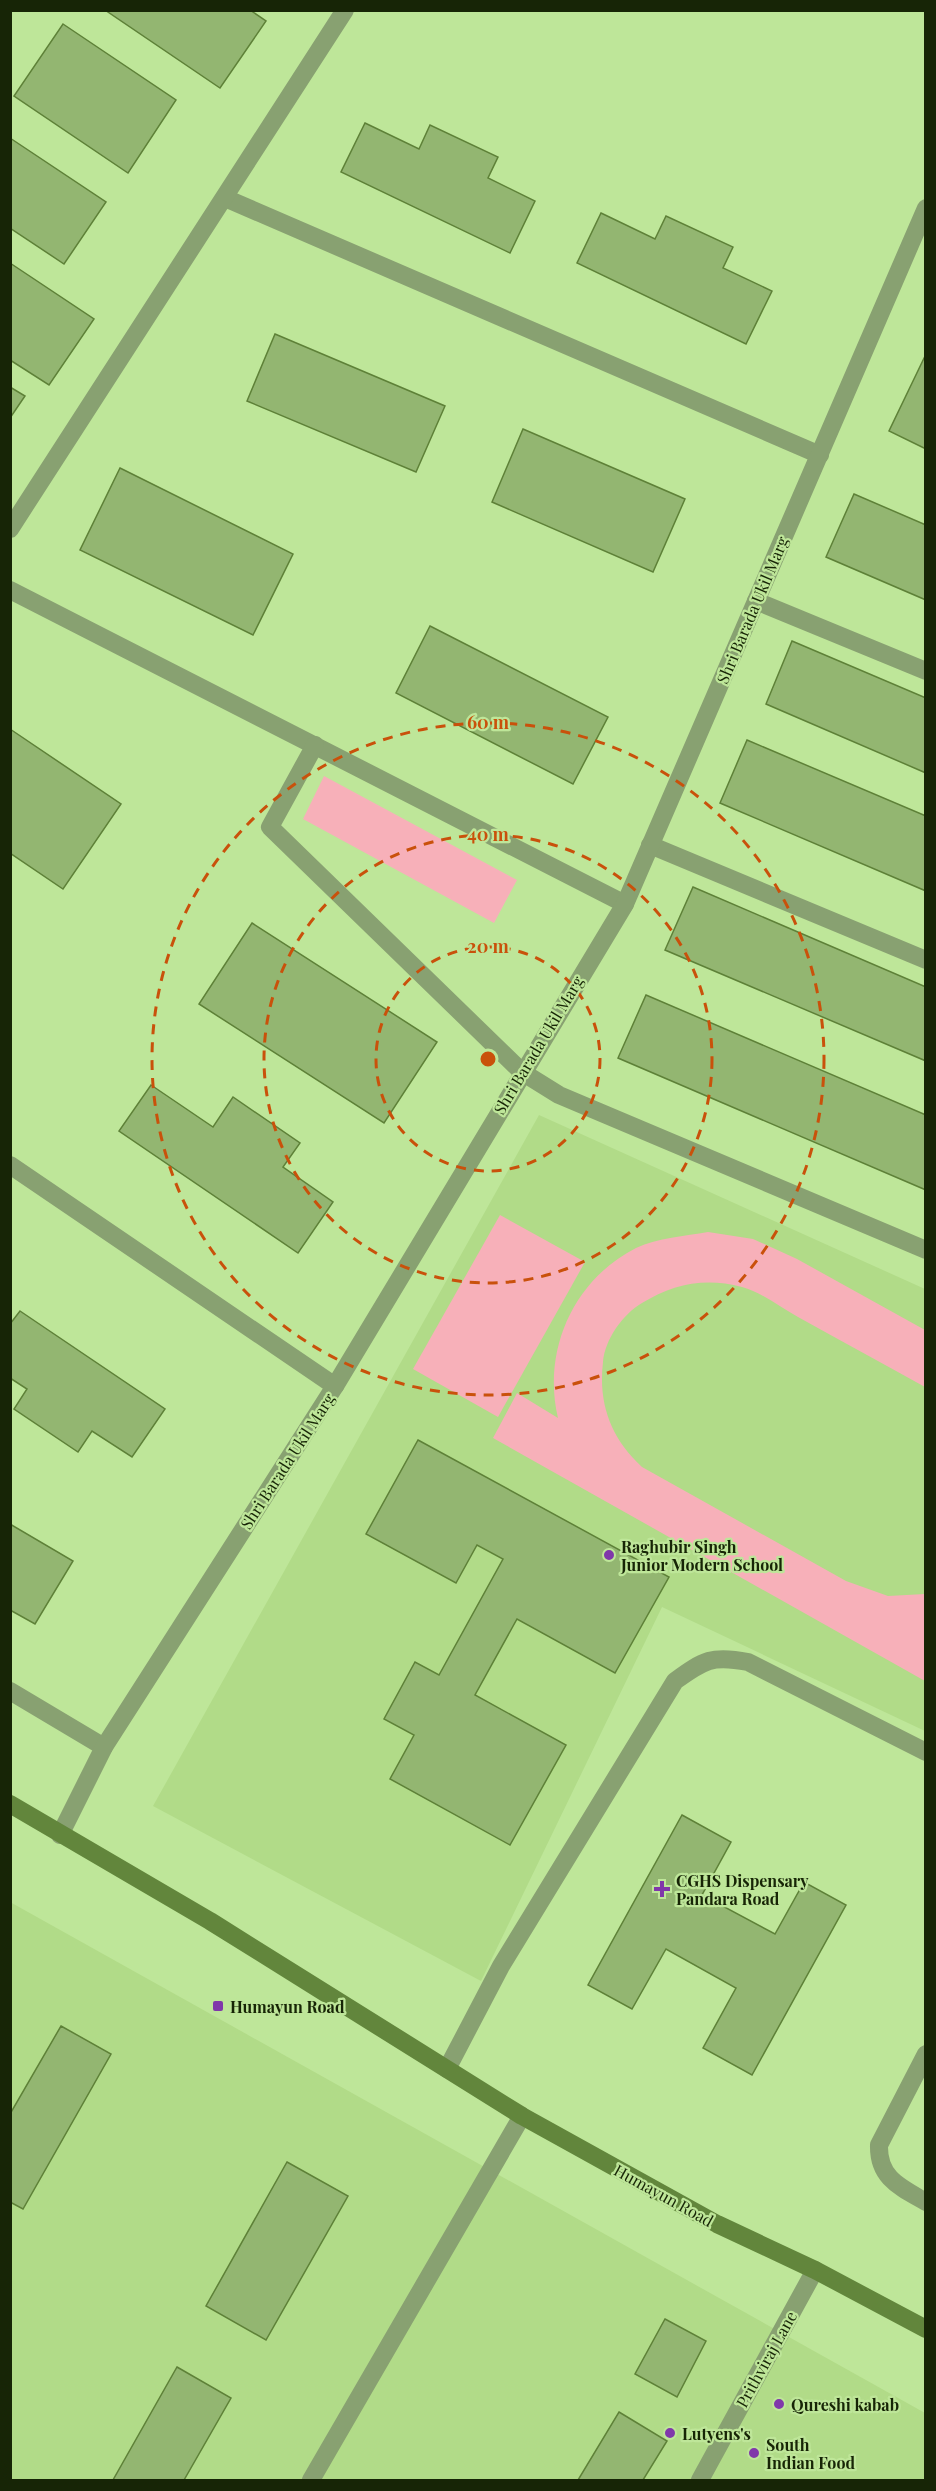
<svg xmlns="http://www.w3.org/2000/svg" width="936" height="2491" font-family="'Playfair Display',serif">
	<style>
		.built { fill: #b1db88 }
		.green { fill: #f7b0b9 }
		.building { fill: #93b671; stroke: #5e8138; stroke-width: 1.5 }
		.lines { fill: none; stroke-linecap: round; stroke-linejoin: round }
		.street { stroke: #88a171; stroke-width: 18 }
		.secondary { stroke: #62863c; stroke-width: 18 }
		.ring { fill: none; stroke: #c9510b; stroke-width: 3; stroke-dasharray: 10 8 }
		.poi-dot { fill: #8038aa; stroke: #bee699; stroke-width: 2 }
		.labels { text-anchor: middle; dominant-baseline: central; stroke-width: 4.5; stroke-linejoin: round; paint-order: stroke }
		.street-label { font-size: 16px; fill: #172506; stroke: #bee699 }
		.poi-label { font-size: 16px; font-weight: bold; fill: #172506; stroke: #bee699; text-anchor: start }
		.centre { fill: #c9510b; stroke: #bee699; stroke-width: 3 }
		.ring-label { font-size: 18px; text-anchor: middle; font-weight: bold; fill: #c9510b; stroke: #bee699; stroke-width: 4.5; stroke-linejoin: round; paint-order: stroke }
	</style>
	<rect width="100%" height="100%" fill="#bee699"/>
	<g class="built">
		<path d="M539,1115L925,1289V1731L662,1607L481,1981L153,1806Z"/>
		<path d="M10,1902L925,2413V2480H11Z"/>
	</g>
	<g class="green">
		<path d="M324,776L517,880L494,923L303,819Z"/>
		<path d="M500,1215L585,1262L498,1417L413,1369Z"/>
		<path d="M708,1232L753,1239L797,1259L925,1330V1387C883,1364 840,1340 798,1317C780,1307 761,1292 742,1287C705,1277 673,1284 642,1303C623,1314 605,1339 603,1362C598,1404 611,1439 642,1467L846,1581L888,1596L925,1594V1681L493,1438L517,1393L558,1418C542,1351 573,1280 636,1248C658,1238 685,1236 708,1232Z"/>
	</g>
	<g class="building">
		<path d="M105,10H250L266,21L220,88Z"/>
		<path d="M63,24L176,100L128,173L14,96Z"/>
		<path d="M365,123L419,149L430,125L498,157L488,178L535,201L510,253L341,172Z"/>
		<path d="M10,138L106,202L64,264L10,228Z"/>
		<path d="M601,213L655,239L666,216L733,247L723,268L772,291L746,344L577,263Z"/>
		<path d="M10,263L94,319L49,385L10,360Z"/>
		<path d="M275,334L445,406L416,472L247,401Z"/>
		<path d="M926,354V449L889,431Z"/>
		<path d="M10,387L25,396L10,418Z"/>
		<path d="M523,429L685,499L653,572L492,502Z"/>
		<path d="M120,468L293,554L253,635L80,550Z"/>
		<path d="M854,494L926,525V600L826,557Z"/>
		<path d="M430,626L608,717L573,784L396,693Z"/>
		<path d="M792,641L926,698V773L766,704Z"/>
		<path d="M10,729L121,804L63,889L10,853Z"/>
		<path d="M747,740L926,816V891L720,803Z"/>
		<path d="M693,887L926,987V1061L665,950Z"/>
		<path d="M252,923L437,1042L384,1123L199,1004Z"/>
		<path d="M646,995L926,1115V1190L618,1058Z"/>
		<path d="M151,1085L213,1127L233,1097L300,1143L283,1167L333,1202L298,1253L119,1131Z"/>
		<path d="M20,1311L165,1409L132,1457L92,1431L78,1452L14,1409L27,1389L10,1378V1324Z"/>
		<path d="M418,1440L669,1577L615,1673L517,1619L475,1695L566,1745L510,1845L390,1779L414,1735L384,1719L415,1662L439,1675L503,1559L477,1545L456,1583L366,1534Z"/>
		<path d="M10,1524L73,1561L35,1624L10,1610Z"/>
		<path d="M682,1815L731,1842L702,1895L775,1934L804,1882L846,1905L752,2075L703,2048L736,1988L666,1949L632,2009L588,1985Z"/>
		<path d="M61,2026L111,2054L23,2209L10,2202V2114Z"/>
		<path d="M287,2162L348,2196L266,2340L206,2306Z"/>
		<path d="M665,2319L706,2341L677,2397L635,2374Z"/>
		<path d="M177,2367L231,2398L184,2480H113Z"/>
		<path d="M619,2412L667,2441L643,2480H578Z"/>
	</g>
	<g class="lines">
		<g class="street">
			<path d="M225,198L820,455"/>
			<path d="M10,529L345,10"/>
			<path d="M10,590L625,904"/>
			<path d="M756,601L926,671"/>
			<path d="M315,745L270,827L522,1072L559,1095L926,1250"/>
			<path d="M650,845L926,960"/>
			<path d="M10,1165L335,1386"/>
			<path d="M10,1691L104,1747"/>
			<path d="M60,1835L104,1747L335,1386L625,904L926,208"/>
			<path d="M926,2054L879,2145C878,2178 900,2187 926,2202"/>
			<path d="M447,2069L501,1966L675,1681C704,1660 712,1655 748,1662L926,1752"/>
			<path d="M311,2480L522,2116"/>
			<path d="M700,2480L815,2270"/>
		</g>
		<path class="secondary" d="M10,1804L210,1921L522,2116L717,2224L815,2270L926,2329"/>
	</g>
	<g class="ring">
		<circle cx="488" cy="1059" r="112"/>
		<circle cx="488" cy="1059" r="224"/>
		<circle cx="488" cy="1059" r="336"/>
	</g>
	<g class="poi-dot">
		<circle cx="609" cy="1555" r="6"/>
		<path d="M659 1880h6v6h6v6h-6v6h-6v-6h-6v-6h6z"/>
		<rect x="212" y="2000" width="12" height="12" rx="3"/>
		<circle cx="779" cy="2404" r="6"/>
		<circle cx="670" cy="2433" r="6"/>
		<circle cx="754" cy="2453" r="6"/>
	</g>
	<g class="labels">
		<g class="street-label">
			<text transform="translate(752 610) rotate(-67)">Shri Barada Ukil Marg</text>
			<text transform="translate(538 1045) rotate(-59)">Shri Barada Ukil Marg</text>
			<text transform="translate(287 1461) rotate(-57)">Shri Barada Ukil Marg</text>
			<text transform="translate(664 2195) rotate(29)">Humayun Road</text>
			<text transform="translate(766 2359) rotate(-61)">Prithviraj Lane</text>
		</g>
		<g class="poi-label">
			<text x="621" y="1546">Raghubir Singh<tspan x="621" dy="18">Junior Modern School</tspan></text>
			<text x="676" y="1880">CGHS Dispensary<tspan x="676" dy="18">Pandara Road</tspan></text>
			<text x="230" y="2006">Humayun Road</text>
			<text x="791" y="2404">Qureshi kabab</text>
			<text x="682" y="2433">Lutyens's</text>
			<text x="766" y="2444">South<tspan x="766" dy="18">Indian Food</tspan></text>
		</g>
	</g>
	<circle cx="488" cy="1059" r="9" class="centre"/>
	<g class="ring-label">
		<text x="488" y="729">60 m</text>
		<text x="488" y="841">40 m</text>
		<text x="488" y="953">20 m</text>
	</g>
	<rect width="936" height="2491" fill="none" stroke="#172506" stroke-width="24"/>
</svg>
